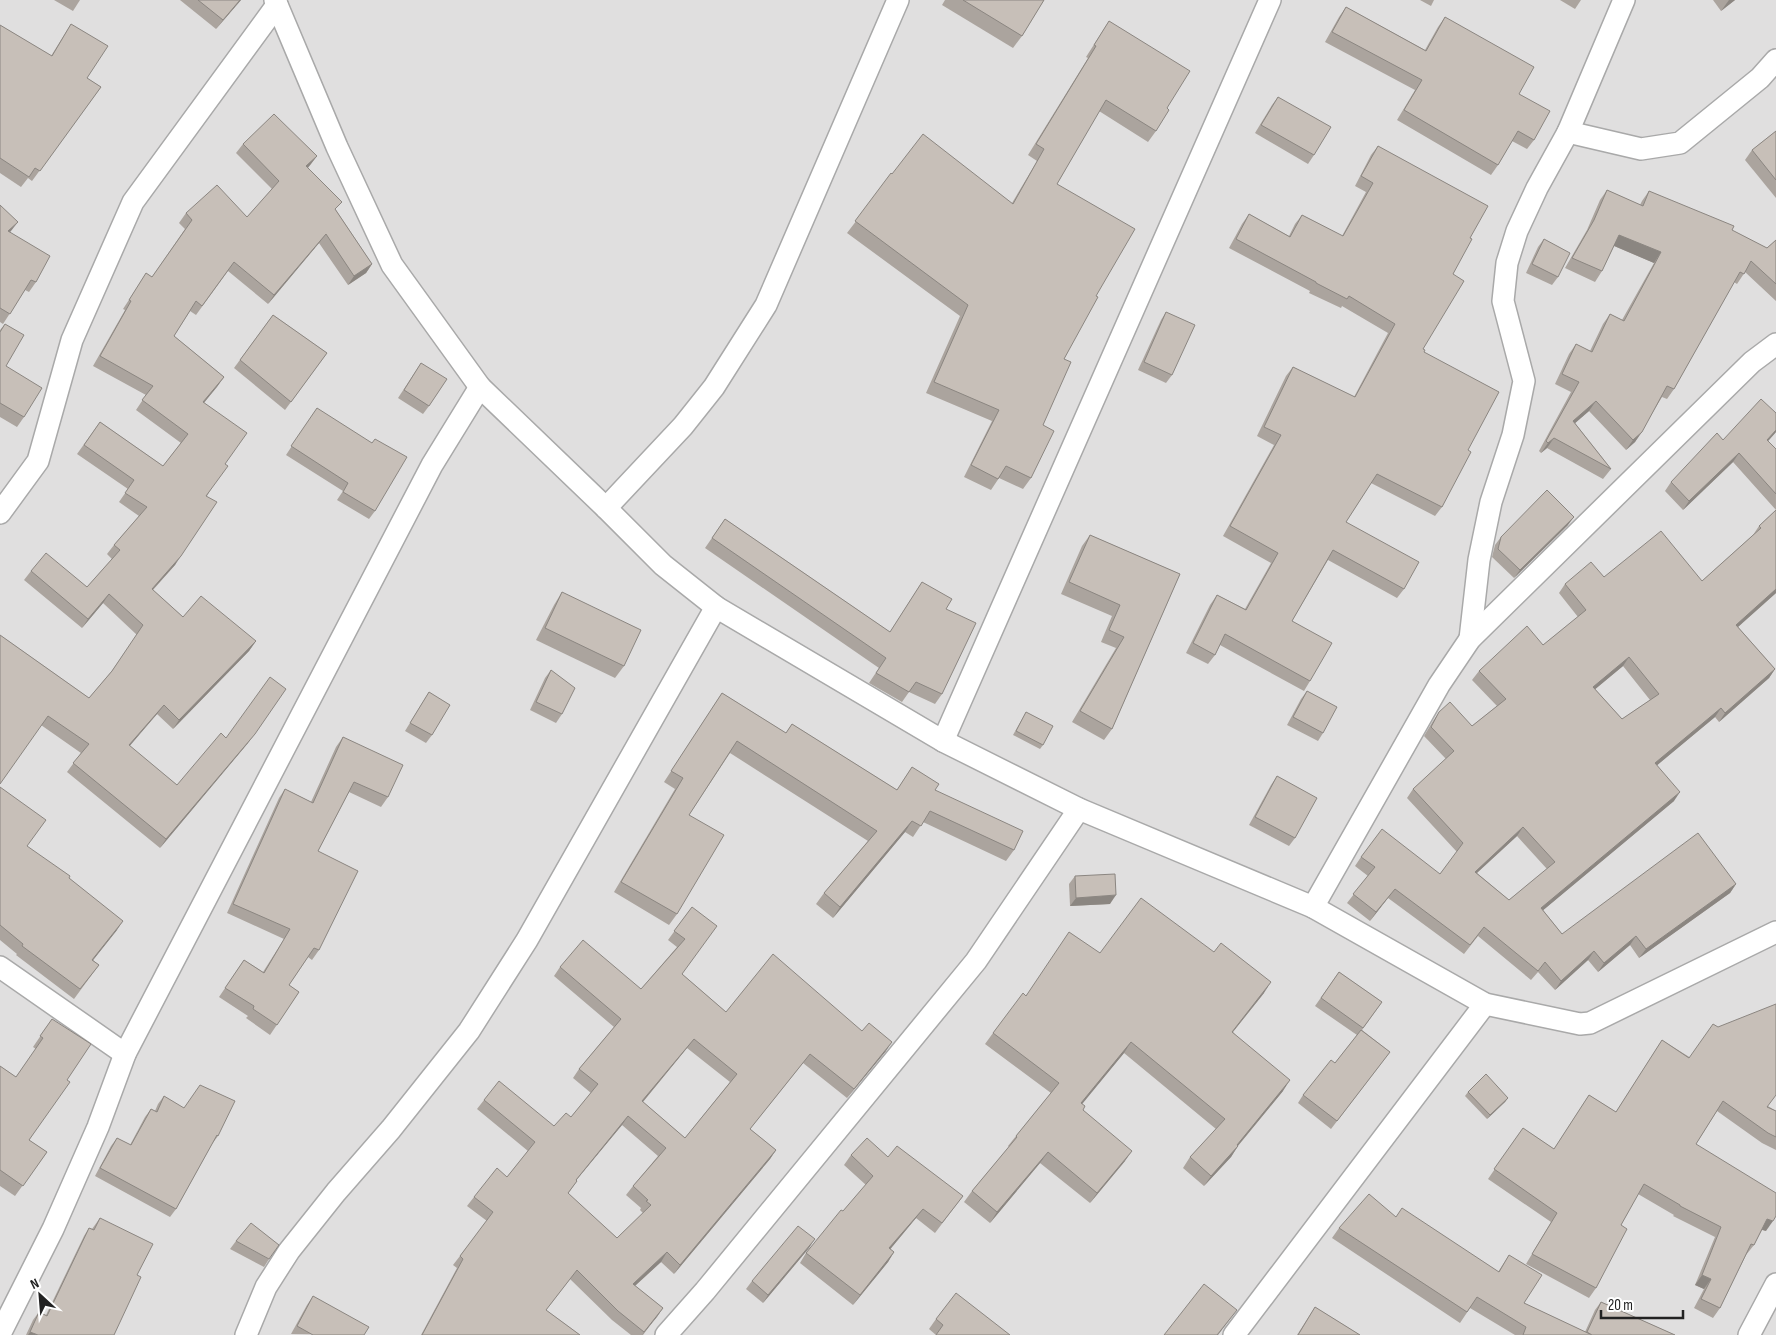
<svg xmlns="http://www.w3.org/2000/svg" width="1776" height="1335" font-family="'Sofia Sans Condensed',sans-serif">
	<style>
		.residential { fill: #e0dfdf }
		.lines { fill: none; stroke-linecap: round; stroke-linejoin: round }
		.minor-casing { stroke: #a9a9a9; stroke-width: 24 }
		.minor { stroke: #fff; stroke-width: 21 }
		.wall { fill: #aba49e; fill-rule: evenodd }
		.shaded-wall { fill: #8b8681 }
		.building { fill: #c7bfb8; stroke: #8b8681; fill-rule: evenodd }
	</style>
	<rect width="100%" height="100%" fill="#f2efe9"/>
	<rect class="residential" x="0" y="0" width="1776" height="1335"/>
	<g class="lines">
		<g class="minor-casing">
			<g id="minor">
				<path d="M275,0L337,147L392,265L480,387L606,508L663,565L716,607L943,741L1079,809L1313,907L1485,1004L1580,1024L1590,1023L1776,932"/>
				<path d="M1568,132L1641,149L1680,143L1760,78L1776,60"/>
				<path d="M606,508L683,426L714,387L766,305L898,0"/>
				<path d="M0,513L38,461L72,340L133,202L277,5"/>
				<path d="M1470,639L1479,560L1491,502L1513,435L1524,381L1503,301L1507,263L1517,231L1537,188L1568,132L1624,0"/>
				<path d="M943,741L1270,0"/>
				<path d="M1313,907L1439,685L1470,639L1752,362L1776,344"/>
				<path d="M0,967L125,1054"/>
				<path d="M0,1334L53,1229L98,1127L125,1054L432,465L480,387"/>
				<path d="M246,1335L266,1287L289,1251L336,1192L391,1129L469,1031L527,940L716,607"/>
				<path d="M666,1335L705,1291L976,961L1079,809"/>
				<path d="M1234,1335L1485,1004"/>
				<path d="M1749,1335L1776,1284"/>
			</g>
		</g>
		<use href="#minor" class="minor"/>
	</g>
	<g class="wall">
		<path d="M54,0H80L73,11Z"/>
		<path d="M180,0H241L216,29Z"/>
		<path d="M945,0H1044L1022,36L1013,48L942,5Z"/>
		<path d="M1420,0H1434L1431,6Z"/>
		<path d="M1560,0H1581L1575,9Z"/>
		<path d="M1713,0H1735L1721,11Z"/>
		<path d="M1346,7L1425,50L1438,27L1445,17L1519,94L1534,140L1527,149L1512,141L1498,165L1491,175L1397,120L1415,90L1325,42L1339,17Z"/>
		<path d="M1109,21L1167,108L1156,131L1148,142L1099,111L1057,184L1096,296L1064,359L1043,425L1031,478L1023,489L999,478L991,490L964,477L992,421L926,393L960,316L847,233L892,174L1012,203L1037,161L1028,155L1088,58L1086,57Z"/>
		<path d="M71,24L87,78L101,87L32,181L28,178L21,187L0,173V25L51,56Z"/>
		<path d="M1278,97L1314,155L1308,164L1255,133L1272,105Z"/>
		<path d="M1776,131V198L1745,160L1752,150Z"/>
		<path d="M243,144L317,156L308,168L372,264L366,273L348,285L319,243L268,304L228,271L196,315L190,311L174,336L224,377L204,403L225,464L207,496L175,565L153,590L183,617L256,641L249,651L173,729L157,714L129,746L177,785L226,738L248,743L160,848L67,772L81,753L41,725L0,635L89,698L111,672L137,635L103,603L82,628L24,580L31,571L87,587L112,559L107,554L114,545L139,516L119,502L128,489L77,454L100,422L163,466L181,443L136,410L146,395L93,366L125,310L123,309L140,283L146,273L152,277L185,229L179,223L186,213L247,217L272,189L236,153Z"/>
		<path d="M1378,146L1470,238L1453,274L1423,349L1468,450L1442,507L1435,516L1371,483L1346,522L1404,589L1397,598L1328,560L1292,621L1310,681L1304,691L1220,645L1215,655L1208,664L1186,653L1210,605L1217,595L1245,609L1271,563L1223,536L1274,445L1257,436L1286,376L1293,367L1354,397L1388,333L1342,306L1341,308L1309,293L1310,291L1229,248L1242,224L1249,214L1289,236L1295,224L1302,215L1342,236L1366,192L1355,186L1371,155Z"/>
		<path d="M1607,190L1640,205L1642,201L1649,191L1767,248L1776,240V301L1745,272L1737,284L1734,282L1674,389L1667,399L1662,397L1635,442L1626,450L1589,411L1575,423L1611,469L1603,479L1547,448L1541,453L1539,451L1571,392L1555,384L1569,354L1576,344L1590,351L1603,324L1610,314L1622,320L1654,263L1614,246L1602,271L1595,282L1565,268L1587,230L1600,200Z"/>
		<path d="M0,205L10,232L36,282L29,292L25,290L3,324L0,322Z"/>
		<path d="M1544,239L1558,277L1552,285L1526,273L1538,247Z"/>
		<path d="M1166,312L1172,375L1166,383L1138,370L1161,320Z"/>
		<path d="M273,315L327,353L285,410L234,368Z"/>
		<path d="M5,324L6,366L24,417L17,427L0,417V330Z"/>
		<path d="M421,363L429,406L423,414L398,398Z"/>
		<path d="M317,408L375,511L369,519L337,500L343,491L286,455Z"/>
		<path d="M1776,432L1768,441L1776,449V510L1733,462L1683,510L1665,491L1671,482L1723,440Z"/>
		<path d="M1776,510V593L1738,627L1775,669L1769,678L1719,722L1715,717L1657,765L1674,801L1543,910L1562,934L1736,884L1730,893L1639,958L1630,945L1598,972L1588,960L1555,990L1538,972L1531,980L1478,936L1464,954L1388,898L1370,921L1347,903L1368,876L1355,866L1361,857L1440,874L1457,852L1407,798L1413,789L1446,759L1424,736L1433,721L1439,712L1472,726L1497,706L1472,680L1479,671L1543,645L1578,617L1559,593L1565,584L1604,577L1702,581L1753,535L1759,526ZM1623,666L1650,700L1622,719L1595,689ZM1517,836L1547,869L1509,900L1477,873Z"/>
		<path d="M725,519L890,632L922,582L946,609L942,694L935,704L909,692L902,702L869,683L879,668L705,548Z"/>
		<path d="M1568,525L1514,578L1492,557L1495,545L1501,537Z"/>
		<path d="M1090,535L1180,574L1112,729L1104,740L1072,722L1116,648L1101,642L1112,616L1061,594L1082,546Z"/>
		<path d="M562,592L624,666L615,678L536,640L554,605Z"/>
		<path d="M551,670L562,714L556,723L530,710L545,678Z"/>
		<path d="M1307,691L1323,733L1318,741L1287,725L1301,699Z"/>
		<path d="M429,692L432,735L426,743L405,731Z"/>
		<path d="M722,693L786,733L792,724L897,790L912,767L935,790L1014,850L1006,861L923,822L913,837L905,832L833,918L816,904L824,893L868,841L730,753L689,815L677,914L669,925L614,892L675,789L664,782Z"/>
		<path d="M1026,712L1043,745L1040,749L1013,735Z"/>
		<path d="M343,737L388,797L381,807L349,792L318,851L319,950L312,960L308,957L289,985L299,992L270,1035L246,1018L248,1016L219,997L244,960L263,972L284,939L227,913L279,798L285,789L311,802L336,747Z"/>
		<path d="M1277,776L1295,838L1289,846L1249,825L1271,785Z"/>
		<path d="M0,787L27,847L69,878L117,930L93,960L99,965L74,999L16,955L17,954L0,940Z"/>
		<path d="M1075,876L1110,904L1070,906L1069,884Z"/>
		<path d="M692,907L682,974L726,1012L886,1051L847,1098L803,1063L750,1129L776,1150L770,1159L674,1274L661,1262L635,1286L663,1308L643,1335H631L612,1320L570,1279L546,1310L580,1335H421L457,1268L453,1265L487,1221L467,1206L474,1197L507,1177L528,1151L477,1109L484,1100L554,1126L571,1117L591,1093L573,1078L579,1069L614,1027L554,976L560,967L641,989L677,947L668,940ZM687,1048L730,1082L685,1138L643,1102ZM622,1125L658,1156L633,1186L626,1195L641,1208L640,1210L643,1213L617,1238L568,1194L577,1181L576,1180Z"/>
		<path d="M1100,953L1264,993L1233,1032L1283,1091L1238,1146L1231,1157L1204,1186L1183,1168L1190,1157L1216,1129L1124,1053L1082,1103L1083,1110L1125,1161L1090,1203L1040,1163L990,1223L964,1202L972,1191L1009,1147L1008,1146L1016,1136L1051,1093L985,1044L993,1033L1026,995Z"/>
		<path d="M1339,972L1382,1002L1362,1030L1390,1052L1331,1129L1298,1103L1303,1095L1335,1063L1357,1035L1315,1006Z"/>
		<path d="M52,1019L67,1080L29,1140L47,1152L15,1196L0,1186V1066L16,1077L36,1049L33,1047Z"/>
		<path d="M1662,1040L1776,1111V1150L1762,1143L1717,1111L1696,1144L1766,1231L1762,1230L1754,1245L1746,1255L1720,1308L1713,1318L1694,1308L1704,1289L1695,1285L1715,1237L1673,1216L1674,1215L1638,1194L1621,1225L1596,1288L1589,1298L1526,1264L1551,1222L1488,1179L1523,1128L1554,1149L1589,1095L1616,1112Z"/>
		<path d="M1468,1092L1508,1098L1505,1102L1487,1119L1465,1096Z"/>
		<path d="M164,1096L218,1136L212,1144L176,1209L170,1217L95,1176L111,1146L117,1138L130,1145L145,1117L151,1109L155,1111L158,1104Z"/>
		<path d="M851,1155L888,1157L963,1196L935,1233L916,1218L890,1249L894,1252L888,1262L853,1305L800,1263L806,1253L866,1185L844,1165Z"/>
		<path d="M1396,1217L1498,1272L1509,1255L1524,1303L1585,1332L1595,1310L1601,1302L1675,1335H1515L1470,1308L1460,1323L1332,1238L1339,1228Z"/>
		<path d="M100,1218L137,1275L114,1335H26L33,1320L39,1312L46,1315L84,1236L89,1228L92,1229Z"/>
		<path d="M236,1241L269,1259L264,1267L230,1249Z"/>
		<path d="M809,1248L763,1303L746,1289L752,1281Z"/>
		<path d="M313,1296L364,1335L291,1334L307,1305Z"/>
		<path d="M1315,1307L1360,1335H1297Z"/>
		<path d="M936,1319L1010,1335H936L929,1329Z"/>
	</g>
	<g class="shaded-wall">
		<path d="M240,0H241L216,29L223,20Z"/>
		<path d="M1729,0H1735L1721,11Z"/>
		<path d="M317,156L310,165L300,176L306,166Z"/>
		<path d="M18,222L11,231L2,241L8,231Z"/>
		<path d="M326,234L319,243L268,304L274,295Z"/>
		<path d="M1619,235L1661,252L1654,263L1612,245Z"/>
		<path d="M372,264L366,273L348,285L354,276Z"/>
		<path d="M224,377L217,387L197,411L203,402Z"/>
		<path d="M1596,401L1589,411L1566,431L1573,421Z"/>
		<path d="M1776,430V432L1761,449L1767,440Z"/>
		<path d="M1642,432L1635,442L1626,450L1633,440Z"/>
		<path d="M1554,438L1547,448L1541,453L1548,443Z"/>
		<path d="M1739,453L1733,462L1683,510L1689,501Z"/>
		<path d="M1574,517L1568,525L1514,578L1520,570Z"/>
		<path d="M181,556L175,565L145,598L152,589Z"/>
		<path d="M1776,589V593L1730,634L1736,625Z"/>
		<path d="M109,594L103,603L82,628L88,619Z"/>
		<path d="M256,641L249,651L173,729L179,720Z"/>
		<path d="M1629,657L1623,666L1587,696L1593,687Z"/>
		<path d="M1775,669L1769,678L1719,722L1725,713Z"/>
		<path d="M164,705L157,714L122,755L129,745Z"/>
		<path d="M1721,708L1715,717L1649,772L1655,763Z"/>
		<path d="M255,734L248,743L160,848L166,839Z"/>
		<path d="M1680,792L1674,801L1535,917L1541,908Z"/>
		<path d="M912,821L905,832L833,918L840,907Z"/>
		<path d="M1523,827L1517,836L1468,881L1475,872Z"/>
		<path d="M1736,884L1730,893L1639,958L1646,949Z"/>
		<path d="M1395,889L1388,898L1370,921L1376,912Z"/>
		<path d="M1116,895L1110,904L1070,906L1076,898Z"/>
		<path d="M123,921L117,930L86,969L92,960Z"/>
		<path d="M1636,936L1630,945L1598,972L1604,963Z"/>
		<path d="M1594,951L1588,960L1555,990L1561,981Z"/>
		<path d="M1271,982L1264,993L1224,1043L1232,1032Z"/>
		<path d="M694,1039L687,1048L636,1110L642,1101Z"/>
		<path d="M892,1042L886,1051L847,1098L854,1089Z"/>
		<path d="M1131,1042L1124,1053L1074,1114L1081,1103Z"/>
		<path d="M1290,1080L1283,1091L1231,1154L1238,1146L1231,1157L1204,1186L1211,1176Z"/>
		<path d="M1508,1098L1505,1102L1487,1119L1490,1115Z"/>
		<path d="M628,1116L622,1125L569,1189L576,1180Z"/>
		<path d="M776,1150L770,1159L674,1274L680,1265Z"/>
		<path d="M1132,1151L1125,1161L1090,1203L1097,1193Z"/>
		<path d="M1048,1152L1040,1163L990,1223L997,1212Z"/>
		<path d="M923,1209L916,1218L883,1258L889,1248Z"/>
		<path d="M1767,1219L1773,1221L1766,1231L1760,1229Z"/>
		<path d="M815,1239L809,1248L763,1303L768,1295Z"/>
		<path d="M667,1252L661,1262L627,1293L633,1284Z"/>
		<path d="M894,1252L888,1262L853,1305L860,1295Z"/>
		<path d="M1702,1275L1711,1279L1704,1289L1695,1285Z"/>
		<path d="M663,1308L657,1317L642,1335L644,1332Z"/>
		<path d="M1237,1310L1218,1335H1217Z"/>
		<path d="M30,1332L38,1335H28Z"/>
	</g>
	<g class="building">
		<path d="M198,0H240L223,20Z"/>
		<path d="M963,0H1044L1022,36Z"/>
		<path d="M1346,7L1426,51L1445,17L1534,67L1519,94L1550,111L1534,140L1518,131L1498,165L1404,110L1422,80L1332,32Z"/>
		<path d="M1109,21L1190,71L1167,108L1169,110L1156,131L1106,100L1057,184L1135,229L1096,296L1098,297L1064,359L1071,362L1043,425L1054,431L1031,478L1006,466L998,479L971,465L999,410L934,382L968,305L855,221L891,173L892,174L923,134L1013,204L1044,149L1036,144L1096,46L1094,45Z"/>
		<path d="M71,24L108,46L87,78L101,87L40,171L35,168L29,177L0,158V25L52,56Z"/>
		<path d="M1278,97L1331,127L1314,155L1261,125Z"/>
		<path d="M274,114L317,156L306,166L342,202L335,209L372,264L354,276L326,234L274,295L234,262L202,306L196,301L174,336L224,377L203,402L247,433L225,464L228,466L206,496L217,502L181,556L152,589L183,617L201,596L256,641L179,720L164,705L129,745L177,785L221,733L226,738L270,677L286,689L255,734L166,839L73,763L89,744L48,716L0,784V635L89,698L112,671L143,625L109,594L88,619L31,571L46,553L87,587L120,550L114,545L147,507L125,493L134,480L84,445L100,422L163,466L188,434L142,400L153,386L100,356L131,301L129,300L146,273L152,277L192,220L186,213L217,185L247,217L279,181L243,144Z"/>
		<path d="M1776,131V180L1752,150Z"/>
		<path d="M1378,146L1488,206L1470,238L1472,239L1453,274L1464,281L1423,349L1425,350L1424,352L1499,392L1468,450L1471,452L1442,507L1377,474L1346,522L1419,562L1404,589L1333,550L1292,621L1332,643L1310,681L1225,634L1215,655L1193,643L1217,595L1246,610L1278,553L1230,526L1281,435L1264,427L1293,367L1355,397L1395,324L1349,296L1347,299L1316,283V282L1236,239L1249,214L1290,237L1302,215L1343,236L1373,183L1361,176Z"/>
		<path d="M1607,190L1643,206L1649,191L1734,226L1732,230L1767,248L1776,240V284L1751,261L1744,274L1740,272L1674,389L1667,386L1642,432L1633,440L1596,401L1573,421L1611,469L1554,438L1548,443L1546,441L1579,382L1562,374L1576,344L1592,352L1610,314L1624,321L1661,252L1619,235L1602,271L1572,258L1594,220Z"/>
		<path d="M0,205L18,222L8,231L50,256L36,282L31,280L10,314L0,308Z"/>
		<path d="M1544,239L1570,253L1558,277L1532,264Z"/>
		<path d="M1166,312L1195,325L1172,375L1144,362Z"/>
		<path d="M273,315L327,353L291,402L240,360Z"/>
		<path d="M5,324L24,335L6,366L42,388L24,417L0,403V332Z"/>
		<path d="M421,363L447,379L429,406L404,390Z"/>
		<path d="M1761,399L1776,413V430L1767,440L1776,449V494L1739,453L1689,501L1671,482L1717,433L1723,440Z"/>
		<path d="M317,408L372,443L375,439L407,457L375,511L343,492L348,483L291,446Z"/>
		<path d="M1547,490L1574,517L1520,570L1498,549L1501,537Z"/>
		<path d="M1776,510V589L1736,625L1775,669L1725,713L1721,708L1655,763L1680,792L1541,908L1562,934L1698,833L1736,884L1646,949L1636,936L1604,963L1594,951L1561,981L1545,962L1538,971L1484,927L1470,945L1395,889L1376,912L1353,894L1375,867L1361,857L1382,829L1440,874L1463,843L1413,789L1454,751L1431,727L1439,712L1450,702L1472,726L1506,699L1479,671L1527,626L1543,645L1586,610L1565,584L1591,562L1604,577L1661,531L1702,581L1761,528L1759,526ZM1629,657L1659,694L1622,719L1593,687ZM1523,827L1555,862L1509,900L1475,872Z"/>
		<path d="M725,519L890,632L922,582L952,599L946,609L976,623L942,694L916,682L909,692L876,673L886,658L712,538Z"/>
		<path d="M1090,535L1180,574L1112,729L1080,711L1124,637L1109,630L1120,605L1069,582Z"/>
		<path d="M562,592L641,630L624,666L545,628Z"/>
		<path d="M551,670L575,688L562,714L536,702Z"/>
		<path d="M1307,691L1337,707L1323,733L1293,717Z"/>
		<path d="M429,692L450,705L432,735L410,723Z"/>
		<path d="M722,693L786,733L792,724L897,790L912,767L939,784L935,790L1023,831L1014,850L930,811L921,826L912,821L840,907L824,893L877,831L737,741L689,815L724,835L677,914L621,882L683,778L671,771Z"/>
		<path d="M1026,712L1053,726L1043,745L1016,731Z"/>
		<path d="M343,737L403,765L388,797L354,782L318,851L358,871L319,950L314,948L289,985L299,992L277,1025L253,1009L254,1006L225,988L244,960L264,973L290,929L233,904L285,789L313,803Z"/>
		<path d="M1277,776L1317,798L1295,838L1255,817Z"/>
		<path d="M0,787L46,820L27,846L70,876L69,878L123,921L92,960L99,965L80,989L22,946L23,944L0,925Z"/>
		<path d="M1115,874L1116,895L1076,898L1075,876Z"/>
		<path d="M1141,898L1214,952L1221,943L1271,982L1232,1032L1290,1080L1237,1145L1238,1146L1211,1176L1190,1157L1225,1119L1131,1042L1081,1103L1085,1106L1083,1110L1132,1151L1097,1193L1048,1152L997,1212L972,1191L1017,1137L1016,1136L1059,1083L993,1033L1023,993L1026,996L1069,932L1100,953Z"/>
		<path d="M692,907L717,926L682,974L726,1012L773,954L862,1031L869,1023L892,1042L854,1089L810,1054L750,1129L776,1150L680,1265L667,1252L633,1284L663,1308L644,1332L618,1311L577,1270L546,1310L580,1335H422L463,1259L460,1256L493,1212L474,1197L497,1168L507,1177L535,1142L484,1100L499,1081L554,1126L566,1113L571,1117L598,1084L579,1069L621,1019L560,967L583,940L641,989L685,939L674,931ZM694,1039L737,1074L685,1138L642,1101ZM628,1116L666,1148L633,1186L648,1200L646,1201L651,1205L617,1238L568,1193L577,1181L576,1180Z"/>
		<path d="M1339,972L1382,1002L1363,1028L1321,998Z"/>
		<path d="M1776,1004V1095L1767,1107L1776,1111V1137L1768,1133L1723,1101L1696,1144L1776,1193V1216L1773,1221L1767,1219L1754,1245L1751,1244L1720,1308L1701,1299L1711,1279L1702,1275L1721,1227L1680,1206V1205L1644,1184L1621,1225L1627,1229L1596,1288L1532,1254L1557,1213L1494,1169L1523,1128L1554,1149L1589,1095L1616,1112L1662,1040L1689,1058L1713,1024L1718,1027Z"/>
		<path d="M52,1019L91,1044L67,1080L70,1082L29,1140L47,1152L23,1186L0,1170V1066L16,1077L43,1038L40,1036Z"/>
		<path d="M1361,1030L1390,1052L1337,1121L1303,1095L1331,1060L1335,1063Z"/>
		<path d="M1486,1074L1508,1098L1490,1115L1468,1092Z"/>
		<path d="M200,1085L235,1101L218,1136L217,1135L176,1209L100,1168L117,1138L131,1145L151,1109L157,1112L164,1096L184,1108Z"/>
		<path d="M867,1138L888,1157L897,1146L963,1196L942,1223L923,1209L889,1248L894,1252L860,1295L806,1253L841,1210L843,1211L873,1176L851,1155Z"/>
		<path d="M1369,1194L1396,1217L1402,1208L1499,1272L1509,1255L1542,1275L1524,1303L1592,1335H1523L1526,1327L1477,1297L1467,1312L1339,1228Z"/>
		<path d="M100,1218L153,1244L137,1275L141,1277L114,1335H38L30,1332L39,1312L47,1316L89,1228L94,1230Z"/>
		<path d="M251,1223L279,1245L269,1259L236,1241Z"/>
		<path d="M798,1226L815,1239L768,1295L752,1281Z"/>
		<path d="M1204,1284L1237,1310L1217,1335H1164Z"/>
		<path d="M956,1293L1010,1335H936L943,1325L936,1319Z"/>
		<path d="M313,1296L369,1327L364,1335H313L297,1326Z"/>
		<path d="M1601,1302L1675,1335H1592L1587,1332Z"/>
		<path d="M1315,1307L1360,1335H1298Z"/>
	</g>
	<g transform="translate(40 1295) rotate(334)" stroke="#ffffff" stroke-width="4" paint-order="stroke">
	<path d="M0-4L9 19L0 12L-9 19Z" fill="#222222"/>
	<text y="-8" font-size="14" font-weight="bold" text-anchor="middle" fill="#222222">N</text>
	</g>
	<path d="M1601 1310v8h82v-8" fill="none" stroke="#222222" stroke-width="2.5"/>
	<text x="1608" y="1310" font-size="15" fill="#222222" stroke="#ffffff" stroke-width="4" paint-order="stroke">20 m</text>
</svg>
